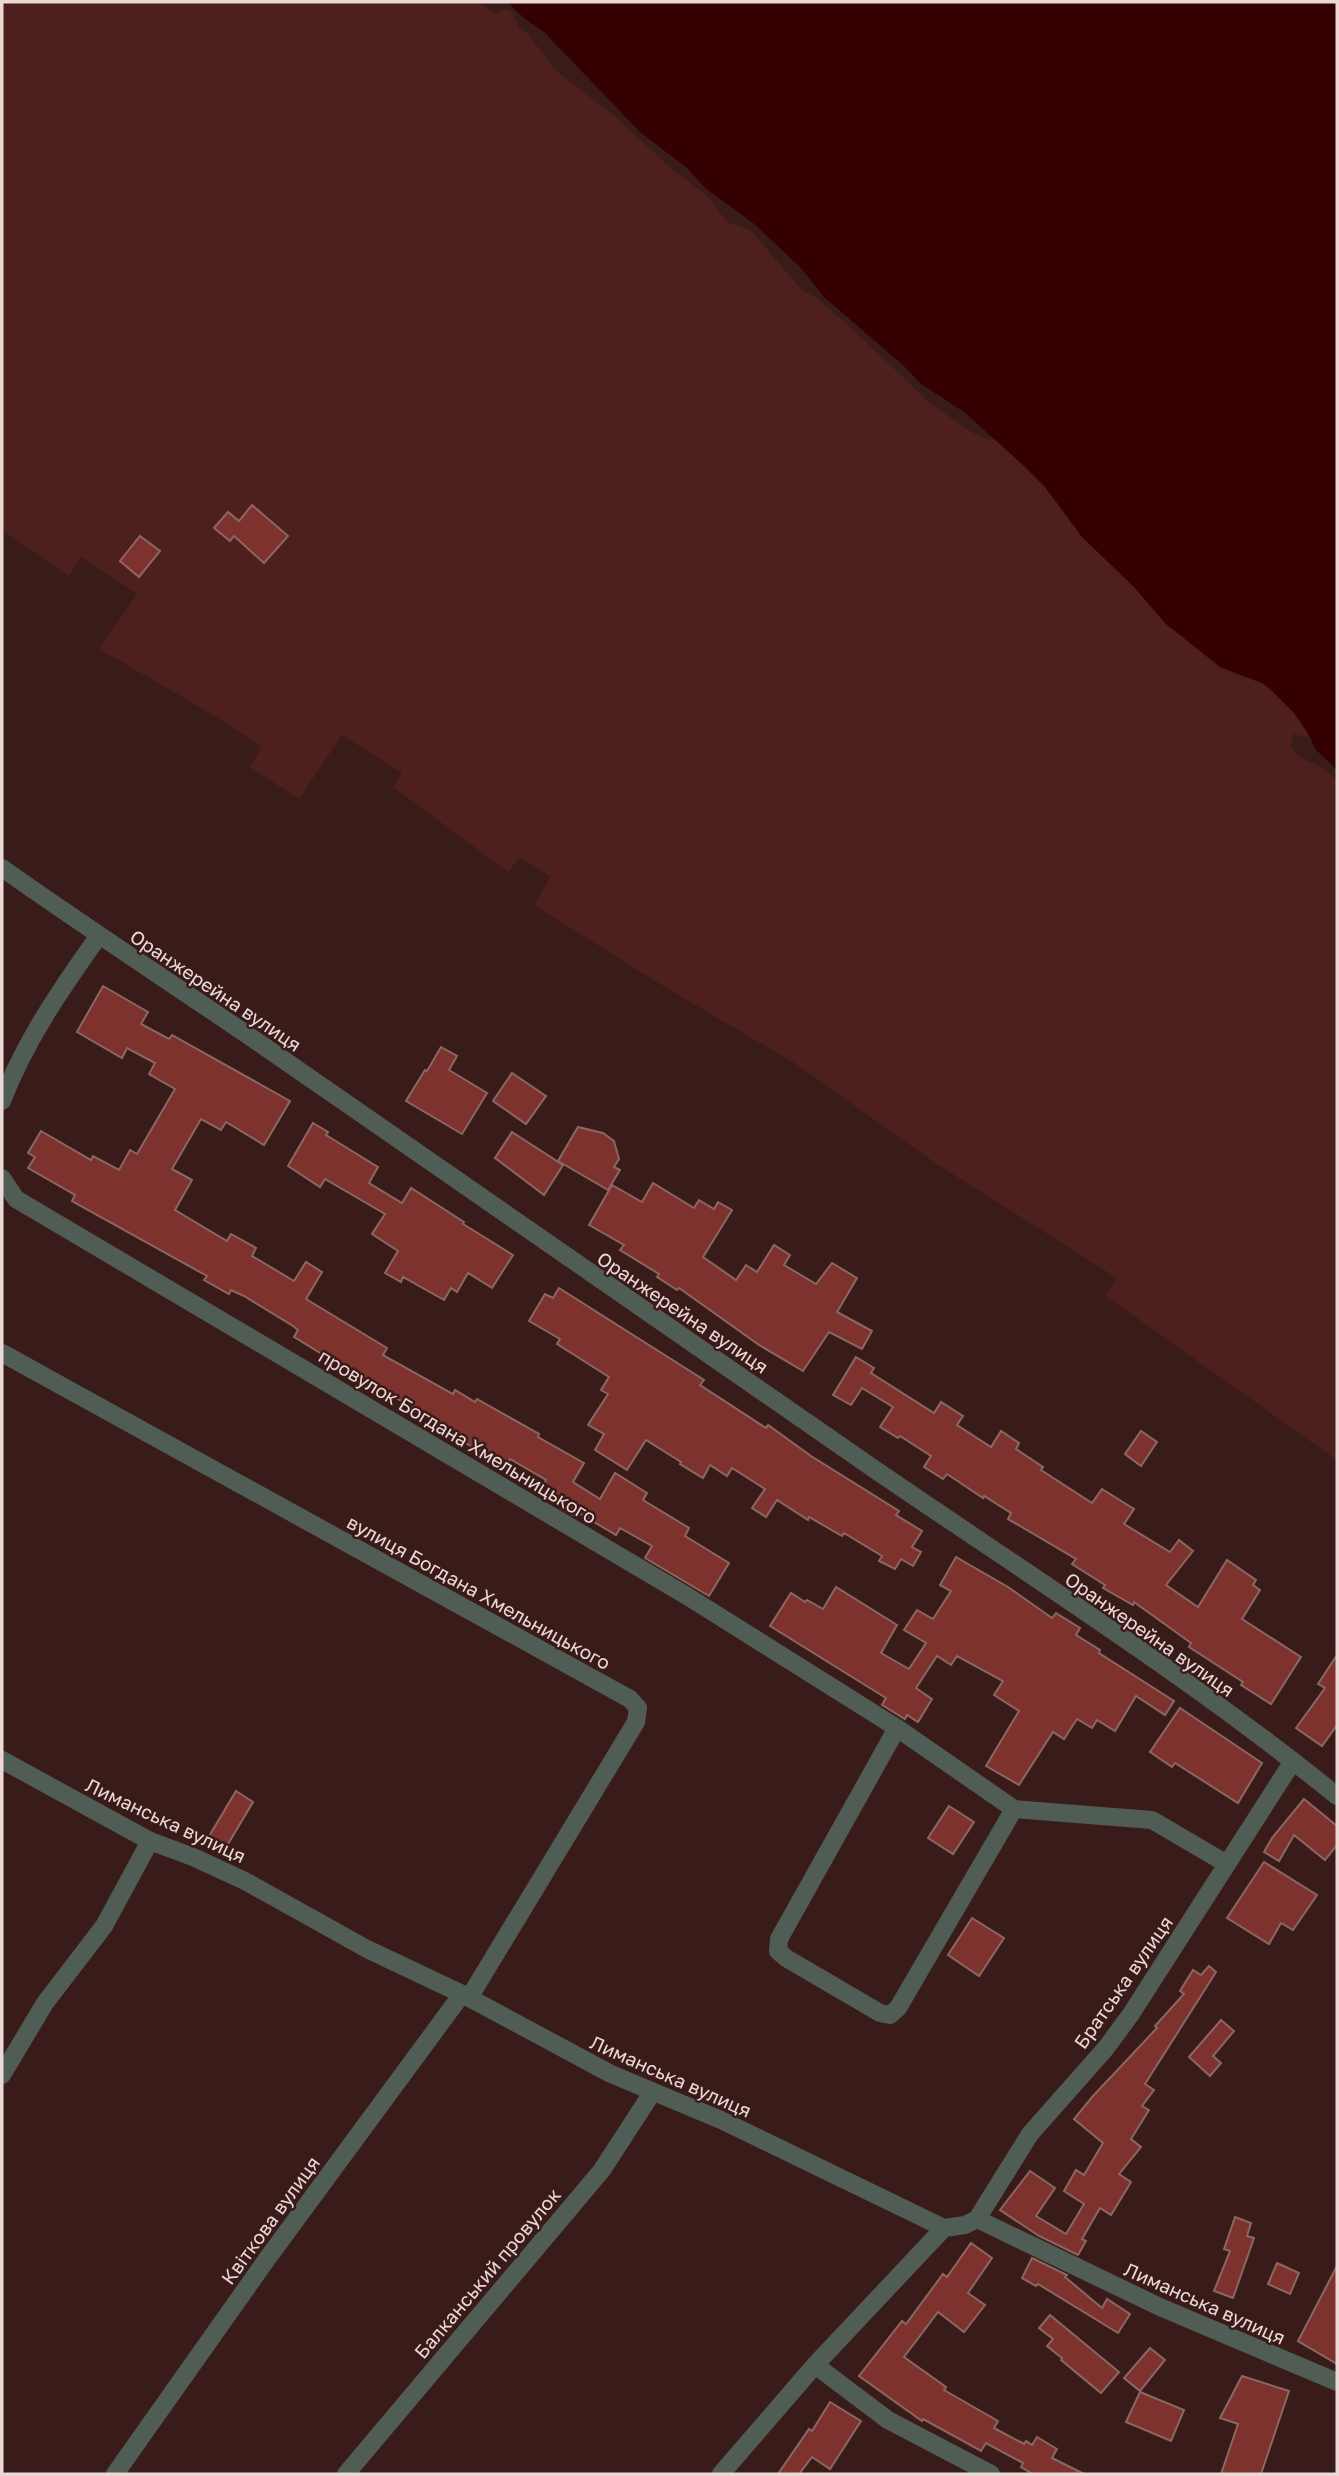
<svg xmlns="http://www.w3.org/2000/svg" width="1339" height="2476" font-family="'Golos Text',sans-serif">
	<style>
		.green { fill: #4e201d }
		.water { fill: #350002 }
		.building { fill: #7e322e; stroke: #8a6763; stroke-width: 2 }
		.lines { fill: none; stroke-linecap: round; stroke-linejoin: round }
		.minor { stroke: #505d55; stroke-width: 18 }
		.labels { text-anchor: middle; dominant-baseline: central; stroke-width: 5; stroke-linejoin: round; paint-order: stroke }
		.street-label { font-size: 19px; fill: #ecd8d5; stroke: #391c1a }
	</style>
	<rect width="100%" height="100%" fill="#391c1a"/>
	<path class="green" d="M2,2H478L495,13L507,9L512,12L518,26L528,34L555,70L619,120L676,173L706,194L727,222L750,230L803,291L819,299L825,306L847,324L931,404L973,433L989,440L996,439L1045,487L1082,537L1133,586L1166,624L1230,672L1262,683L1270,689L1294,713L1310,738L1294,734C1283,753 1305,759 1318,766C1325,770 1331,775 1337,780V1460L1106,1296L1117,1278L937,1164L796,1064L665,987L534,905L551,877L520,857L508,872L393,787L402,773L342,735L299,799L250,767L262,746L200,707L99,649L137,594L81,557L69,576L2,530Z"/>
	<path class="water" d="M507,2H1337V770L1316,750L1307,731L1294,713L1270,689L1262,683L1220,667L1166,624L1133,586L1082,537L1045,487L1024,466L964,412L921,384L904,366L825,298L800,267L753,223L705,188L687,168L640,132L544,32L525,19Z"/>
	<g class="building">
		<path d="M252,505L288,536L264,563L234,536L230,541L214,528L228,512L239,521Z"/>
		<path d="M140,536L160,551L139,577L120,561Z"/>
		<path d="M103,986L148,1012L141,1024L169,1039L172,1035L290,1101L264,1145L226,1122L221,1130L201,1119L172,1169L192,1180L175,1210L227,1241L231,1234L256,1248L252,1256L294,1281L306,1262L322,1272L306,1299L387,1348L383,1355L453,1394L455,1390L475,1402L477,1399L539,1434L538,1437L584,1463L573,1482L600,1499L615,1473L647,1493L643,1500L689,1528L685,1536L729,1563L709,1596L645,1558L652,1546L620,1528L616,1535L579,1513L576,1517L561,1508L563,1504L540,1492L546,1480L510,1459L506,1466L434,1425L437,1421L369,1383L294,1337L298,1330L293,1326L244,1296L231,1290L229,1294L204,1280L207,1276L72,1201L75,1195L28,1168L35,1157L28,1153L41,1131L91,1160L93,1156L119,1170L130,1150L137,1154L175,1089L149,1074L155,1063L127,1048L122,1058L77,1032Z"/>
		<path d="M441,1047L457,1056L449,1070L487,1093L462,1134L406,1101L425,1070L427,1071Z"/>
		<path d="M512,1073L546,1096L526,1124L493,1101Z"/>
		<path d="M313,1123L328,1132L326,1135L378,1167L369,1183L402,1203L411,1188L464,1222L463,1224L513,1255L492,1288L468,1273L457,1292L451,1288L444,1300L403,1277L401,1282L385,1273L398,1251L372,1234L385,1214L325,1179L320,1187L288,1166Z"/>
		<path d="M578,1127L603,1133L614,1141L619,1159L614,1167L620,1170L608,1190L558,1161Z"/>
		<path d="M512,1132L563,1165L544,1195L495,1158Z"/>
		<path d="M653,1183L694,1208L699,1200L714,1209L718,1202L732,1210L703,1257L736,1280L746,1265L757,1272L774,1245L790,1255L784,1265L816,1284L832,1263L857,1278L837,1312L872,1331L862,1349L829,1332L803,1371L759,1345L679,1288L677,1290L657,1277L659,1274L620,1250L624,1245L589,1225L612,1185L642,1202Z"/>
		<path d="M559,1288L704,1380L700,1385L766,1428L768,1425L811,1456L899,1511L896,1515L922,1531L912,1547L921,1552L913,1566L901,1559L895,1569L879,1561L882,1556L844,1533L842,1536L809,1517L808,1520L777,1500L766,1517L752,1508L765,1489L732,1468L727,1476L710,1465L703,1478L680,1464L681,1462L646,1440L627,1470L595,1450L604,1434L588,1425L608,1394L601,1390L609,1377L557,1344L560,1339L529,1321L545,1294L553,1298Z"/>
		<path d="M856,1357L874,1368L871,1373L934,1413L941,1402L963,1416L957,1425L991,1447L1001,1431L1019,1443L1016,1449L1043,1467L1041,1470L1092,1503L1102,1489L1134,1509L1124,1524L1170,1552L1179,1540L1193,1551L1166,1585L1198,1607L1227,1560L1256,1580L1253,1585L1260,1590L1242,1619L1301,1657L1271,1704L1241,1685L1243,1682L1189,1647L1191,1643L1134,1602L1133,1605L1103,1588L1105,1585L1072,1564L1076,1559L1008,1519L1011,1513L984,1496L983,1498L947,1474L943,1479L924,1467L931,1456L900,1436L898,1438L880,1427L893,1407L862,1388L851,1405L833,1395Z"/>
		<path d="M1141,1431L1157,1442L1141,1466L1125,1454Z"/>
		<path d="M956,1557L1008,1587L1052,1618L1056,1613L1080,1628L1076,1635L1100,1650L1099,1653L1174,1701L1165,1715L1136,1696L1115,1731L1097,1720L1092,1728L1077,1719L1064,1739L1053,1732L1019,1785L986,1766L1019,1711L994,1695L1003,1681L957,1656L951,1665L937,1656L916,1688L932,1699L918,1722L907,1715L905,1719L882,1705L886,1698L770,1626L791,1593L805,1602L807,1600L823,1609L836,1587L897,1625L881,1653L909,1669L926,1643L904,1630L917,1610L933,1619L951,1591L940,1585Z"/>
		<path d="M1337,1655V1725L1322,1746L1296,1728L1325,1688L1318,1684Z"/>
		<path d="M1180,1708L1262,1763L1238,1803L1175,1763L1172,1767L1150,1752Z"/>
		<path d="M236,1791L253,1802L225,1849L208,1838Z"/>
		<path d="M1304,1799L1337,1826V1845L1325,1860L1294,1835L1279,1861L1264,1852L1272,1838Z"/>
		<path d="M949,1806L974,1822L953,1854L928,1838Z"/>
		<path d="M1264,1862L1317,1895L1293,1930L1281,1923L1269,1944L1227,1918Z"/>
		<path d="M972,1918L1004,1938L979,1976L948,1955Z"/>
		<path d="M1209,1966L1216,1972L1145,2084L1154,2090L1142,2106L1149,2110L1131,2139L1141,2147L1119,2174L1131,2182L1111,2215L1100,2208L1082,2239L1086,2241L1078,2255L1039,2236L1000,2210L1030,2171L1055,2188L1036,2216L1066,2234L1084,2204L1064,2191L1076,2170L1084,2175L1103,2143L1074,2119L1093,2096L1157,2028L1155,2026L1184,1994L1180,1991L1193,1970L1201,1975Z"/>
		<path d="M1221,2020L1234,2031L1213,2056L1221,2063L1210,2076L1189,2057Z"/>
		<path d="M1235,2217L1251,2223L1247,2236L1254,2238L1233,2298L1214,2291L1230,2251L1224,2249Z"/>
		<path d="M971,2243L992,2258L968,2293L985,2305L964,2332L938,2312L904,2357L946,2387L944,2390L998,2421L994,2428L1024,2444L1026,2441L1032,2445L1037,2437L1057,2449L1052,2458L1084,2474H1033L1021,2467L1023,2463L986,2443L981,2451L923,2419L922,2421L859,2376L902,2321L906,2324L943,2274L947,2277Z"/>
		<path d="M1032,2258L1067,2275L1065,2277L1102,2308L1107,2299L1130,2314L1118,2333L1038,2284L1036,2286L1022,2278Z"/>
		<path d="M1277,2263L1299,2273L1290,2294L1268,2284Z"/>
		<path d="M1337,2266V2364L1298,2341Z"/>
		<path d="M1050,2315L1119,2372L1101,2393L1061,2360L1062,2358L1047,2346L1053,2339L1039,2328Z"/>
		<path d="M1150,2348L1165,2360L1140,2391L1124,2378Z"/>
		<path d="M1242,2376L1289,2391L1261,2474H1221L1238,2424L1220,2418Z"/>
		<path d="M1140,2392L1184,2410L1171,2441L1126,2422Z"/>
		<path d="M830,2402L861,2421L830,2469L812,2457L799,2474H778L809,2429L812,2431Z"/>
	</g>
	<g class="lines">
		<g class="minor">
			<path d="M2,868C88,929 178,987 265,1047C469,1188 672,1330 877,1471C1032,1577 1191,1678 1337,1796"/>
			<path d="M2,1101C25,1041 61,989 98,937"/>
			<path d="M2,1178L16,1199L687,1596L897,1728L1014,1809L1152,1820L1227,1864"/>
			<path d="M2,1353L630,1699L638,1708L636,1722L469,1998"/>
			<path d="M897,1728L779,1939L778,1951L786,1958L880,2013L890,2015L898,2008L1014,1809"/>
			<path d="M2,1760L150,1841L193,1857L245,1881L367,1949L462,1994L611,2074L721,2120L944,2228L965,2225L977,2219L1160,2307L1337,2382"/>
			<path d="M2,2075L45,2003L104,1926L150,1841"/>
			<path d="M977,2219L1030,2134L1106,2048L1131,2014L1293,1761"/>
			<path d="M815,2365L888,2420L991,2474"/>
			<path d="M115,2474L267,2259L462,1994"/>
			<path d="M346,2474L602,2170L652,2093"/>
			<path d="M721,2474L815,2365L944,2228"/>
		</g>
	</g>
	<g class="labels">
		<g class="street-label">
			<text transform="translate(216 990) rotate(34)">Оранжерейна вулиця</text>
			<text transform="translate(683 1312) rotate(34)">Оранжерейна вулиця</text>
			<text transform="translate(458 1436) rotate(31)">провулок Богдана Хмельницького</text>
			<text transform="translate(479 1592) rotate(29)">вулиця Богдана Хмельницького</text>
			<text transform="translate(1150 1634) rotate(35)">Оранжерейна вулиця</text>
			<text transform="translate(166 1820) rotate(25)">Лиманська вулиця</text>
			<text transform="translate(1123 1982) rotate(-55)">Братська вулиця</text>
			<text transform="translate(671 2076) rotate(24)">Лиманська вулиця</text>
			<text transform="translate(270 2220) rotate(-54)">Квіткова вулиця</text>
			<text transform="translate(487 2273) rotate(-50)">Балканський провулок</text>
			<text transform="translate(1205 2303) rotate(24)">Лиманська вулиця</text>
		</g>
	</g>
	<rect width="1339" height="2476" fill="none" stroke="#ecd8d5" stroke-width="7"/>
</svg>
